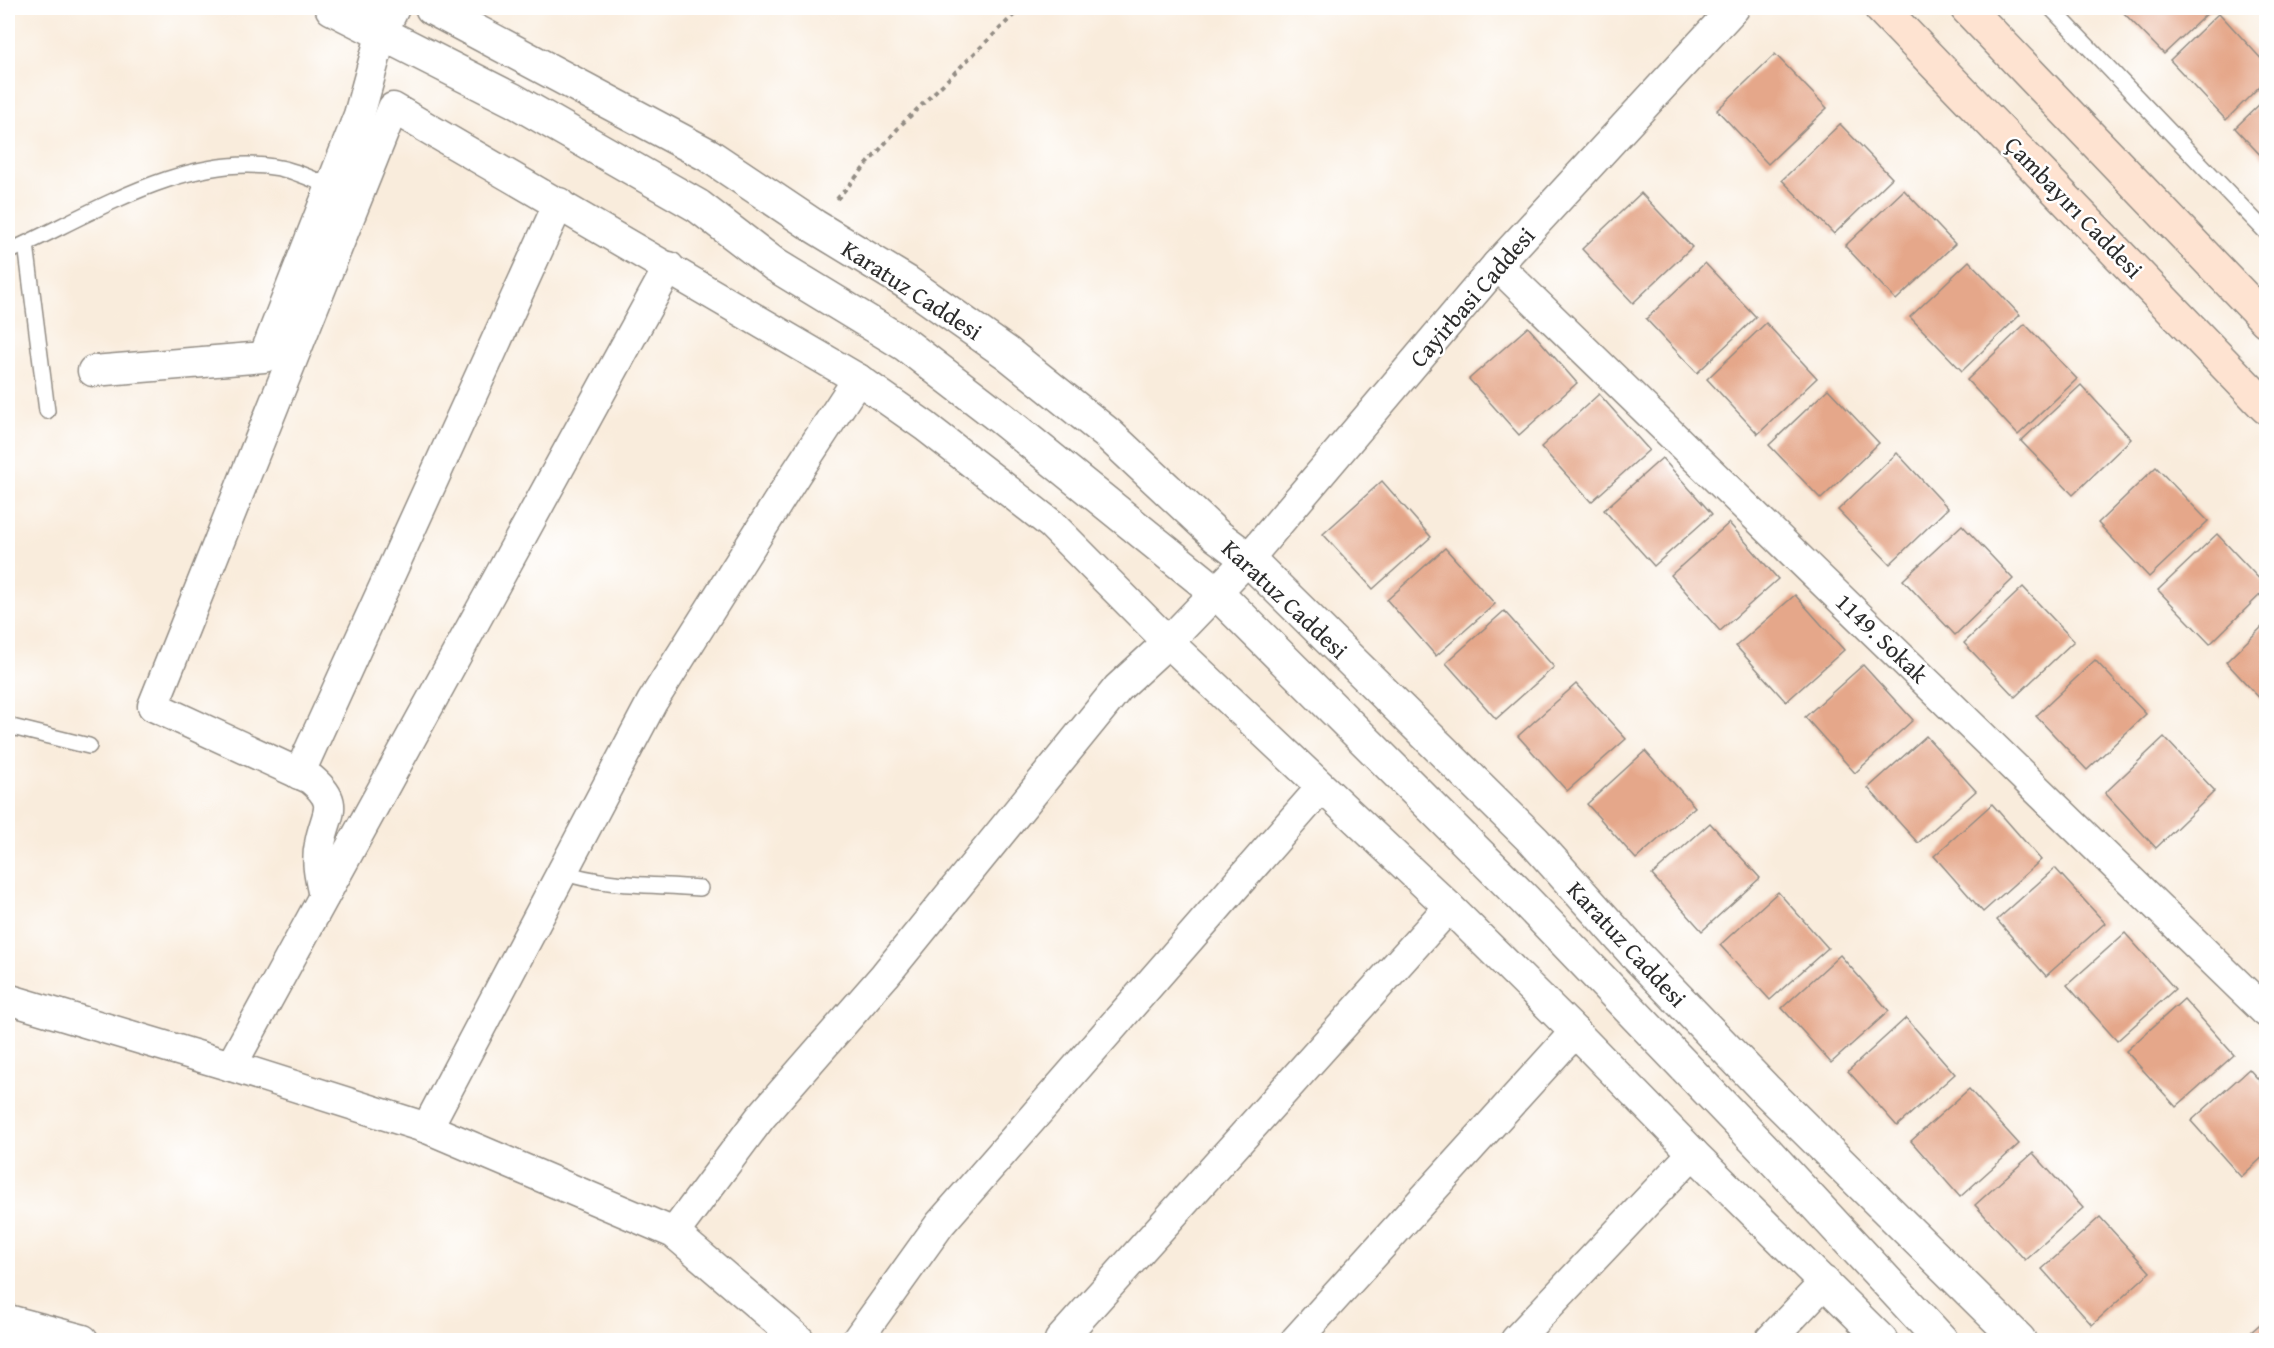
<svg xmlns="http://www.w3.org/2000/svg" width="2274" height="1348" font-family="'Gentium Book Plus',serif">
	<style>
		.building { fill: #e5a78a }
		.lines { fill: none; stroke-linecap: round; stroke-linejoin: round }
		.service-casing { stroke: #928c84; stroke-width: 18 }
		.minor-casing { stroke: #928c84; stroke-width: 33 }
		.tertiary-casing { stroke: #928c84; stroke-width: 36 }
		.secondary-casing { stroke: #928c84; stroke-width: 36 }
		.path { stroke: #928c84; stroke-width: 4; stroke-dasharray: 4.5 4.5; stroke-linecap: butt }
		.service { stroke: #fff; stroke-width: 15 }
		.minor { stroke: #fff; stroke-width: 30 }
		.tertiary { stroke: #fff; stroke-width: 33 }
		.secondary { stroke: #fee3d1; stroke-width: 33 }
		.labels { text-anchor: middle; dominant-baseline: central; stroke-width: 5; stroke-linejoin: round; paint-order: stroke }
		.street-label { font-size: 24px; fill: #2b2b2b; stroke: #fff }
	</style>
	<rect width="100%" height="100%" fill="#fff"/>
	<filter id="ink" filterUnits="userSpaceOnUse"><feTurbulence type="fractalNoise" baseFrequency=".0167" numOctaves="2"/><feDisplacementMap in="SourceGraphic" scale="12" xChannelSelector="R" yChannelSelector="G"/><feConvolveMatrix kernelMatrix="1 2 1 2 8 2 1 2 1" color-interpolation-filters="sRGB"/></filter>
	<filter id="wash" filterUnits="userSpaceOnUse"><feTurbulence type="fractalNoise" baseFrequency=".008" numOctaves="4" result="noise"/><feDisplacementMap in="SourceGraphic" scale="24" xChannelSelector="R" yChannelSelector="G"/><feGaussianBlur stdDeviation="1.35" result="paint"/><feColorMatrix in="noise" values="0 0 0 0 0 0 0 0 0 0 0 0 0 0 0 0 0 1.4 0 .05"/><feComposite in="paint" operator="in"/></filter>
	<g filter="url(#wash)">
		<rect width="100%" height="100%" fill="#f9ecdc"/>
		<g id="blocks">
			<g class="building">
				<path d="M2119,8H2213L2164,54Z"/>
				<path d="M2219,13L2266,64V80L2226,120L2170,60Z"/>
				<path d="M1775,54L1827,108L1768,164L1717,110Z"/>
				<path d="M2266,98V161L2235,128Z"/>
				<path d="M1840,124L1892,178L1834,234L1782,180Z"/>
				<path d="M1904,190L1955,244L1896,300L1845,246Z"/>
				<path d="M1641,193L1692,247L1633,303L1582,249Z"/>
				<path d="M1969,261L2020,315L1962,371L1910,317Z"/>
				<path d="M1705,263L1756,317L1697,373L1646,319Z"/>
				<path d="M1766,323L1817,378L1758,434L1707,379Z"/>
				<path d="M2025,324L2077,379L2018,435L1967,380Z"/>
				<path d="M1528,327L1577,383L1519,435L1469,379Z"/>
				<path d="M2081,385L2131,439L2073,495L2021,441Z"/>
				<path d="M1828,389L1879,443L1821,499L1769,445Z"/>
				<path d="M1599,394L1649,450L1591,502L1541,447Z"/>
				<path d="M1897,453L1948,508L1890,564L1838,510Z"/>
				<path d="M1662,458L1712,514L1654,566L1604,510Z"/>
				<path d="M2156,467L2208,521L2149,577L2098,523Z"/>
				<path d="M1382,481L1431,537L1373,589L1323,534Z"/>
				<path d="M1729,523L1778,579L1720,631L1671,575Z"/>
				<path d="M1962,525L2013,579L1955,635L1903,580Z"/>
				<path d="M2217,534L2266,586V589L2210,644L2158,590Z"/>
				<path d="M1445,548L1495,604L1436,656L1387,600Z"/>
				<path d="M2023,587L2074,641L2015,697L1964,643Z"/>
				<path d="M1795,595L1844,650L1786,702L1736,646Z"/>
				<path d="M1504,611L1554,667L1496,719L1446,663Z"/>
				<path d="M2266,623V705L2226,662Z"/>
				<path d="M2095,660L2146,714L2087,770L2036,716Z"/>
				<path d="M1863,665L1913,720L1855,773L1805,717Z"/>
				<path d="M1576,684L1626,739L1567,791L1518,736Z"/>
				<path d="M1926,736L1976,791L1918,843L1868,788Z"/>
				<path d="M2164,737L2215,791L2156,848L2105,793Z"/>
				<path d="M1645,751L1695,807L1636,859L1587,804Z"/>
				<path d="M1992,804L2041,860L1983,912L1934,856Z"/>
				<path d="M1710,823L1760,878L1702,931L1652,875Z"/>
				<path d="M2055,868L2105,923L2046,976L1997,920Z"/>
				<path d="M1778,892L1828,948L1770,1000L1720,945Z"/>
				<path d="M2125,933L2175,989L2117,1041L2067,985Z"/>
				<path d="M1840,955L1889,1011L1831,1063L1782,1008Z"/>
				<path d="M2184,999L2234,1055L2176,1107L2126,1051Z"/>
				<path d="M1906,1018L1955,1074L1897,1126L1848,1071Z"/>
				<path d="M2249,1069L2266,1088V1154L2241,1177L2191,1121Z"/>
				<path d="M1969,1089L2019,1144L1960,1197L1911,1141Z"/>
				<path d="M2033,1153L2083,1208L2025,1260L1975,1205Z"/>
				<path d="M2100,1217L2150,1272L2092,1325L2042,1269Z"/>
				<path d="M2266,1319V1340H2242Z"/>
			</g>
		</g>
	</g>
	<g filter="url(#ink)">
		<use href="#blocks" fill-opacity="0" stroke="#928c84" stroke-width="1.5"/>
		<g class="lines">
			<g class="service-casing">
				<g id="service">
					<path d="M2051,8L2266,232"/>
					<path d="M26,244L47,411"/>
					<path d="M8,252C88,216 188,150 279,168C297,171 314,180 331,187"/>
					<path d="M8,726L89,746"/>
					<path d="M562,872C605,887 655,884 700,888"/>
				</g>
			</g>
			<g class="minor-casing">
				<g id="minor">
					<path d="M1497,265L2266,1012"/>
					<path d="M93,371L264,357L359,115L382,32L394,8"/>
					<path d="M299,774L559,203"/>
					<path d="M324,896C320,878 316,862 320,844C325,813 342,805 311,779L153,706L393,108L858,379L925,426L1051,524L1168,642L1449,907L1575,1032L1693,1153L1882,1340"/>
					<path d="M11,1000L231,1066L427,1128L674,1233L799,1340"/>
					<path d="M231,1066L669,267"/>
					<path d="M427,1128L652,702L795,475L858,379"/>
					<path d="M674,1233L760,1118L885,975L1118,688L1168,642L1248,559L1497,265L1734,8"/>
					<path d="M8,1320L83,1340"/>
					<path d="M857,1340L940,1224L1321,788"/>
					<path d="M1060,1340L1449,907"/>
					<path d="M1296,1340L1575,1032"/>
					<path d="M1516,1340L1693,1153"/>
					<path d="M1770,1340L1825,1282"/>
				</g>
			</g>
			<g class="tertiary-casing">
				<g id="tertiary">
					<path d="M332,8L513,100L698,206L775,265L906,345L1001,418L1216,592L1524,899L1763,1148L1941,1340"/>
					<path d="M432,8L708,155L814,226L906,282L1007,353L1108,434L1216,535L1248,559L1534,841L1636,955L1765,1089L2019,1340"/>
				</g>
			</g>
			<g class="secondary-casing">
				<g id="secondary">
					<path d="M1881,8L2266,407"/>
					<path d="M1967,8L2266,320"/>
				</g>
			</g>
			<path class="path" d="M837,199L901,125L1021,8"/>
			<use href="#service" class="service"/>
			<use href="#minor" class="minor"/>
			<use href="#tertiary" class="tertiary"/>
			<use href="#secondary" class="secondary"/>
		</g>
	</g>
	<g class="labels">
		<g class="street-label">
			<text transform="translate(2074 207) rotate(46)">Çambayırı Caddesi</text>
			<text transform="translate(912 290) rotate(33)">Karatuz Caddesi</text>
			<text transform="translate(1472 297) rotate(-49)">Cayirbasi Caddesi</text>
			<text transform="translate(1285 599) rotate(43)">Karatuz Caddesi</text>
			<text transform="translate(1882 638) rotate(44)">1149. Sokak</text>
			<text transform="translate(1627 944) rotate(47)">Karatuz Caddesi</text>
		</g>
	</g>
	<rect width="2274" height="1348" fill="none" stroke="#fff" stroke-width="30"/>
</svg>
